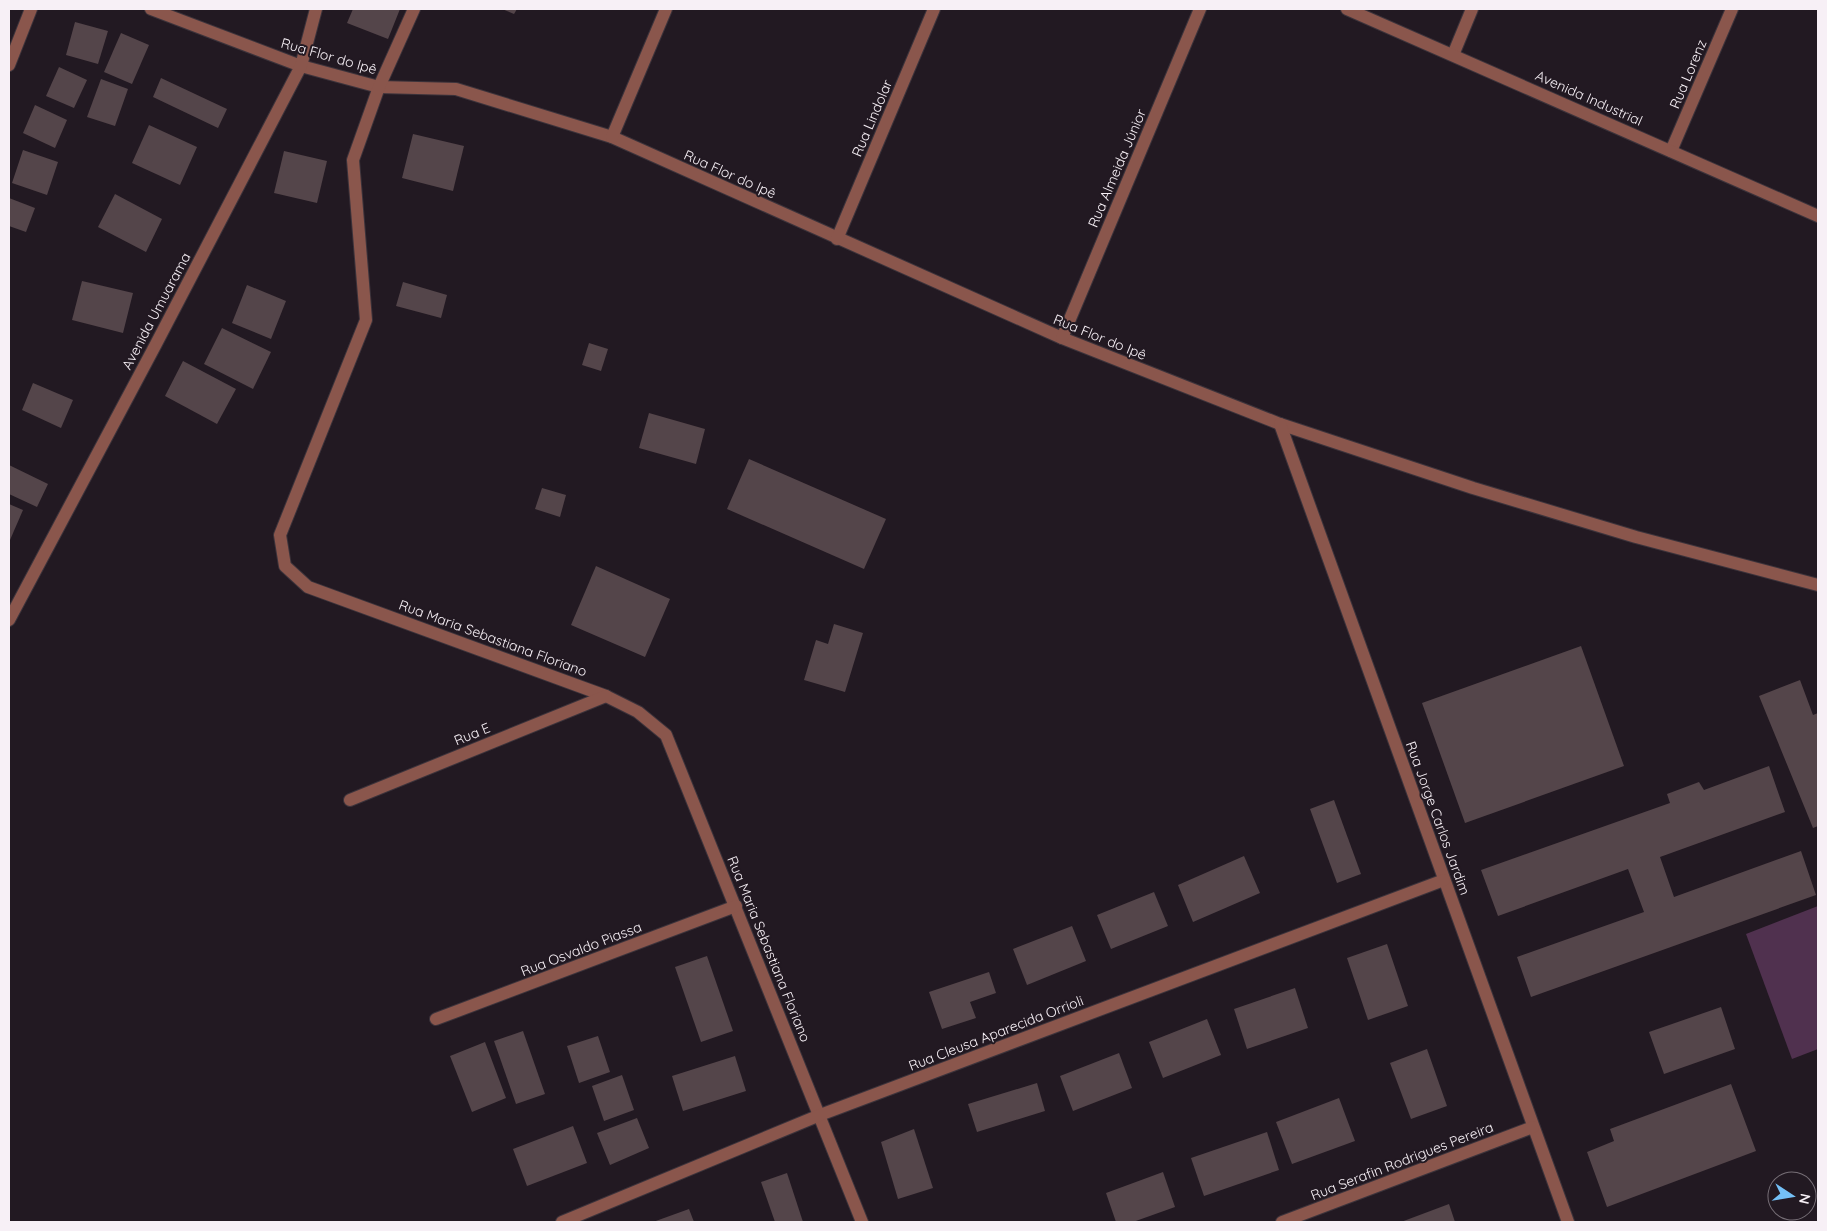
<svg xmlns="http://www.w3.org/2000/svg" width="1827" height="1231" font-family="Quicksand,sans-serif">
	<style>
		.green { fill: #50314f }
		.building { fill: #54454a }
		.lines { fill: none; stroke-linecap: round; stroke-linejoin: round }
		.minor-casing { stroke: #3c333b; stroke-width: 14 }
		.tertiary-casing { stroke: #3c333b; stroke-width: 14 }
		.minor { stroke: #8a564c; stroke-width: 12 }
		.tertiary { stroke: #8a564c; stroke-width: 12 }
		.labels { text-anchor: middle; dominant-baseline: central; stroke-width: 4; stroke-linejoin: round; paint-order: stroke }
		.street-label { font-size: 14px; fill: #f7f0f6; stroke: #221922 }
	</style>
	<rect width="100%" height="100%" fill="#221922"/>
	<path class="green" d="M1818,906V1049L1792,1059L1746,934Z"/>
	<g class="building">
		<path d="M353,9H400L388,39L347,23Z"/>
		<path d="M502,9H517L514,14Z"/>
		<path d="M75,22L108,31L98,64L66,55Z"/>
		<path d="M121,33L149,45L132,84L104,72Z"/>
		<path d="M59,67L87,80L74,108L46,96Z"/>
		<path d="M161,78L227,109L218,128L153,97Z"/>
		<path d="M101,79L128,89L115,126L87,117Z"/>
		<path d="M35,105L67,120L55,148L23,133Z"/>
		<path d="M149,125L197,147L180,185L132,163Z"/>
		<path d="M413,134L464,146L453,191L402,178Z"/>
		<path d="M23,150L58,162L47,195L12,183Z"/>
		<path d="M284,151L327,161L317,203L274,193Z"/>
		<path d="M115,194L162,219L146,252L98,227Z"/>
		<path d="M9,198L35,208L26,232L9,226Z"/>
		<path d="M82,281L133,293L123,333L72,320Z"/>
		<path d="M403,282L447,295L441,318L396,306Z"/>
		<path d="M247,285L286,301L271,339L232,323Z"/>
		<path d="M222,328L271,352L253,389L204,364Z"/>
		<path d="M589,343L608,349L601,371L582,365Z"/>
		<path d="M183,361L236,389L217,424L165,396Z"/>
		<path d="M33,383L73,400L61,428L22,410Z"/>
		<path d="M649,413L705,429L696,464L639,448Z"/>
		<path d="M749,459L886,519L864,569L727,509Z"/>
		<path d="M9,465L48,484L37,507L9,494Z"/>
		<path d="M542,488L566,495L560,517L535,509Z"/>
		<path d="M9,504L23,510L10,540H9Z"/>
		<path d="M596,566L670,599L645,657L571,625Z"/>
		<path d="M834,624L863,633L845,692L804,680L816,640L828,644Z"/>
		<path d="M1581,646L1624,766L1465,823L1422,703Z"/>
		<path d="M1800,680L1813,715L1818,713V826L1813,828L1759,696Z"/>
		<path d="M1769,766L1785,812L1660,857L1674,897L1801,851L1816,895L1531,997L1517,957L1644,912L1628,869L1498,916L1481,870L1670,803L1667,794L1699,782L1704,790Z"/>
		<path d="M1334,800L1361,874L1337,883L1310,809Z"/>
		<path d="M1244,856L1260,893L1193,922L1178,885Z"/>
		<path d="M1154,892L1168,926L1111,949L1097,915Z"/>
		<path d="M1072,926L1086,961L1027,985L1013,949Z"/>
		<path d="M1387,944L1408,1006L1368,1020L1347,958Z"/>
		<path d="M707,956L733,1031L701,1042L675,967Z"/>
		<path d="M989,972L996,993L970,1002L976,1018L942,1029L929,992Z"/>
		<path d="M1295,988L1308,1028L1247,1049L1234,1009Z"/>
		<path d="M1721,1007L1735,1049L1664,1074L1649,1032Z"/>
		<path d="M1207,1019L1221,1055L1163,1078L1149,1042Z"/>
		<path d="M523,1031L545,1094L516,1104L494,1041Z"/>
		<path d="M598,1036L610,1072L579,1083L567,1046Z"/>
		<path d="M485,1042L506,1098L472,1112L450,1056Z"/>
		<path d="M1427,1049L1447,1106L1411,1119L1390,1063Z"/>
		<path d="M1119,1053L1132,1088L1073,1111L1060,1076Z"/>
		<path d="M735,1056L746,1091L683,1111L672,1076Z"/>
		<path d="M622,1075L634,1110L604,1121L592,1086Z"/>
		<path d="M1037,1083L1045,1111L977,1132L968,1104Z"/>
		<path d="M1731,1084L1756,1151L1607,1207L1587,1152L1614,1141L1610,1129Z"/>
		<path d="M1339,1098L1355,1141L1292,1164L1276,1122Z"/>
		<path d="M637,1118L649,1148L610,1165L597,1133Z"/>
		<path d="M573,1126L587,1163L527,1186L513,1149Z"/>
		<path d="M914,1129L933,1188L898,1199L881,1142Z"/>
		<path d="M1267,1132L1279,1170L1204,1196L1191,1158Z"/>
		<path d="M1163,1172L1175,1207L1133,1222H1116L1106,1193Z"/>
		<path d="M787,1173L803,1222H775L761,1182Z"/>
		<path d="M1449,1204L1455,1222H1401Z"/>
		<path d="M689,1209L694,1222H653Z"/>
	</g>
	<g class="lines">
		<g class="minor-casing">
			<g id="minor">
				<path d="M151,9L301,66L379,87L456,89L612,137L1062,338L1280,424L1473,488L1636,537L1818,585"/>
				<path d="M414,9L379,87L353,160L366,320L280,535L285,566L308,587L606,696L638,712L666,735L862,1222"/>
				<path d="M1453,55L1472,9"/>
				<path d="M9,65L31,9"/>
				<path d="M612,137L666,9"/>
				<path d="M1671,151L1732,9"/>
				<path d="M837,239L934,9"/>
				<path d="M1062,338L1200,9"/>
				<path d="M1280,424L1568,1222"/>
				<path d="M350,800L606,696"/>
				<path d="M436,1019L736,906"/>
				<path d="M562,1222L820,1115L1444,880"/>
				<path d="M1282,1222L1533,1127"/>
			</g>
		</g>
		<g class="tertiary-casing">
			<g id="tertiary">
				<path d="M1347,9L1818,216"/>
				<path d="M9,620L156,344L301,66L316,9"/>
			</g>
		</g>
		<use href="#minor" class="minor"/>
		<use href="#tertiary" class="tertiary"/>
	</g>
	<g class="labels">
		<g class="street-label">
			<text transform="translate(329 56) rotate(16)">Rua Flor do Ipê</text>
			<text transform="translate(1688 74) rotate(-67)">Rua Lorenz</text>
			<text transform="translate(1589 98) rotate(24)">Avenida Industrial</text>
			<text transform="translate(872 118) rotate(-67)">Rua Lindolar</text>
			<text transform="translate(1117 168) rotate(-67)">Rua Almeida Júnior</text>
			<text transform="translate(730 174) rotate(24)">Rua Flor do Ipê</text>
			<text transform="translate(156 311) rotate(-62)">Avenida Umuarama</text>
			<text transform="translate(1100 337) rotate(22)">Rua Flor do Ipê</text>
			<text transform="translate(493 638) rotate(20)">Rua Maria Sebastiana Floriano</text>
			<text transform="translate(472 734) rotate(-22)">Rua E</text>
			<text transform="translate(1438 818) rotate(70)">Rua Jorge Carlos Jardim</text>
			<text transform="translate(581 949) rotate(-21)">Rua Osvaldo Piassa</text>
			<text transform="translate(769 949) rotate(68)">Rua Maria Sebastiana Floriano</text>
			<text transform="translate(996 1033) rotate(-21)">Rua Cleusa Aparecida Orrioli</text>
			<text transform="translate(1402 1161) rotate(-21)">Rua Serafin Rodrigues Pereira</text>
		</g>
	</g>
	<rect width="1827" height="1231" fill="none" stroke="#f7f0f6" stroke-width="20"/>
	<g transform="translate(1792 1196) rotate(102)"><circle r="24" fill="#221922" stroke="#776f77"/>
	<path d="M0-4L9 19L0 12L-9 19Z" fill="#74c0f6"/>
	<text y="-8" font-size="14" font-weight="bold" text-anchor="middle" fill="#f7f0f6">N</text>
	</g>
</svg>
